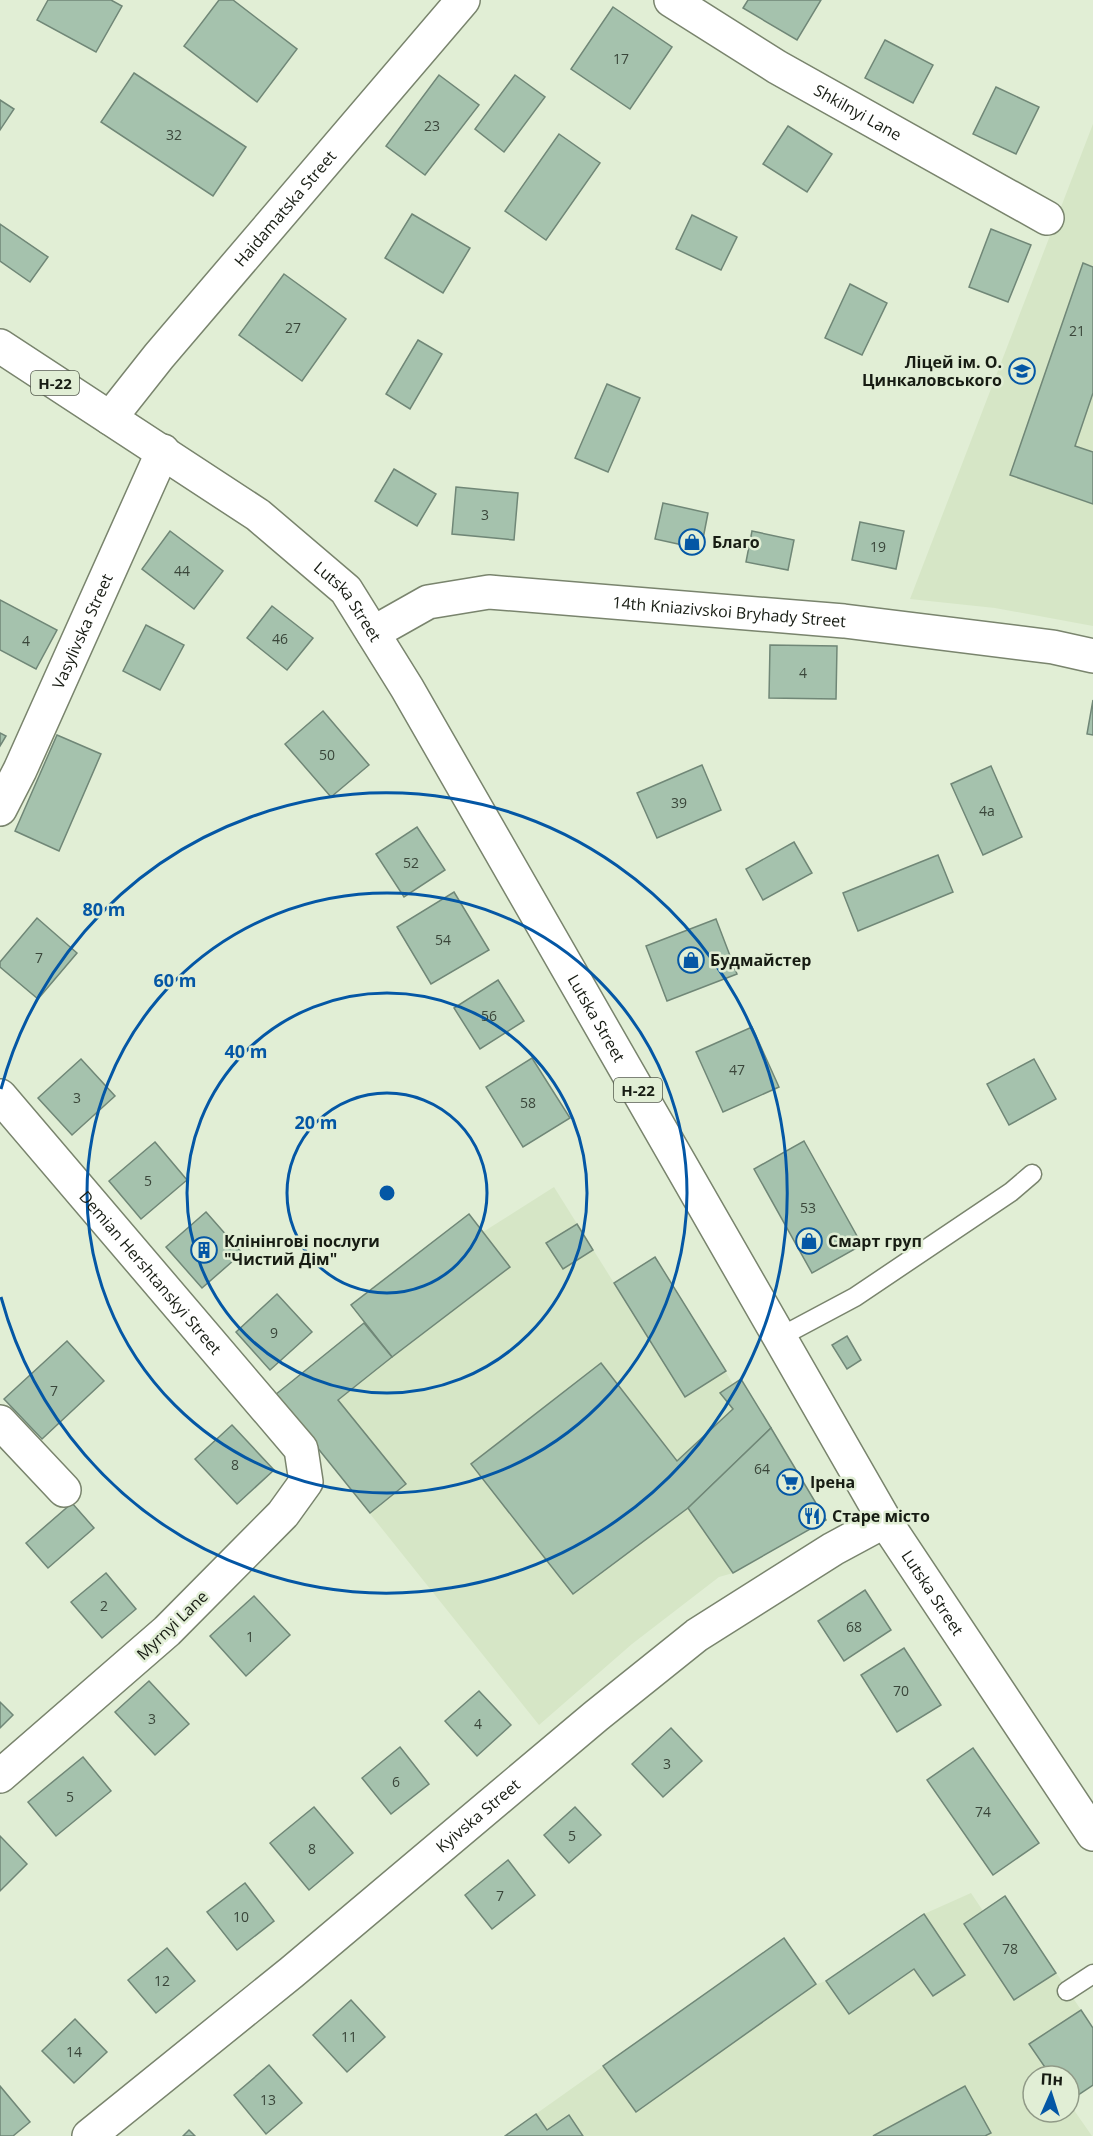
<svg xmlns="http://www.w3.org/2000/svg" width="1093" height="2136" font-family="'Open Sans',sans-serif">
	<style>
		.built { fill: #d6e6c6 }
		.building { fill: #a5c2ad; stroke: #708777; stroke-width: 1.5 }
		.lines { fill: none; stroke-linecap: round; stroke-linejoin: round }
		.lane-casing { stroke: #79846d; stroke-width: 21 }
		.street-casing { stroke: #79846d; stroke-width: 36 }
		.secondary-casing { stroke: #79846d; stroke-width: 36 }
		.primary-casing { stroke: #79846d; stroke-width: 36 }
		.lane { stroke: #fff; stroke-width: 18 }
		.street { stroke: #fff; stroke-width: 33 }
		.secondary { stroke: #fff; stroke-width: 33 }
		.primary { stroke: #fff; stroke-width: 33 }
		.ring { fill: none; stroke: #0457a5; stroke-width: 3 }
		.labels { text-anchor: middle; dominant-baseline: central; stroke-width: 5; stroke-linejoin: round; paint-order: stroke }
		.number-label { font-size: 14px; fill: #3a463a }
		.shield { fill: #e1eed5; stroke: #545b4d; stroke-width: 1.5 }
		.shield-label { font-size: 15px; font-weight: bold; fill: #171c13 }
		.street-label { font-size: 16px; fill: #171c13; stroke: #e1eed5 }
		.poi-label { font-size: 16px; font-weight: bold; fill: #171c13; stroke: #e1eed5; text-anchor: start }
		.centre { fill: #0457a5; stroke: #e1eed5; stroke-width: 3 }
		.ring-label { font-size: 18px; text-anchor: middle; font-weight: bold; fill: #0457a5; stroke: #e1eed5; stroke-width: 5; stroke-linejoin: round; paint-order: stroke }
	</style>
	<rect width="100%" height="100%" fill="#e1eed5"/>
	<g class="built">
		<path d="M1093,124V267L1083,264L1010,475L1093,504V626L995,608L910,599Z"/>
		<path d="M1093,393V452L1075,446Z"/>
		<path d="M554,1187L614,1283L655,1257L733,1384L741,1379L771,1428L689,1508L733,1573L719,1577L632,1644L539,1725L275,1395L364,1323L351,1305L469,1214L483,1232Z"/>
		<path d="M971,1893L983,1911L1005,1896L1093,2028L1069,2076H1033V2112H1069V2103L1092,2136H505L784,1938L817,1984L826,1981L924,1914Z"/>
	</g>
	<g class="building">
		<path d="M48,0H111L122,6L96,52L37,20Z"/>
		<path d="M219,0H233L297,49L257,102L184,46Z"/>
		<path d="M748,0H821L797,40L743,8Z"/>
		<path d="M613,7L672,47L630,109L571,69Z"/>
		<path d="M885,40L933,65L913,103L865,78Z"/>
		<path d="M134,73L246,147L213,196L101,122Z"/>
		<path d="M439,75L479,105L425,175L386,146Z"/>
		<path d="M515,75L545,97L504,152L475,129Z"/>
		<path d="M996,87L1039,107L1016,154L973,134Z"/>
		<path d="M0,100L14,109L0,130Z"/>
		<path d="M788,126L832,154L807,192L763,164Z"/>
		<path d="M559,134L600,163L546,240L505,211Z"/>
		<path d="M412,214L470,248L443,293L385,258Z"/>
		<path d="M692,215L737,237L721,270L676,249Z"/>
		<path d="M0,224L48,257L30,282L0,261Z"/>
		<path d="M991,229L1031,245L1008,302L969,287Z"/>
		<path d="M1083,263L1093,267V393L1075,446L1093,452V504L1010,475Z"/>
		<path d="M284,274L346,319L302,381L239,335Z"/>
		<path d="M850,284L887,303L862,355L825,338Z"/>
		<path d="M418,340L442,354L410,409L386,394Z"/>
		<path d="M607,384L640,398L608,472L575,458Z"/>
		<path d="M394,469L436,494L417,526L375,501Z"/>
		<path d="M456,487L518,493L514,540L452,534Z"/>
		<path d="M663,503L708,513L701,549L655,539Z"/>
		<path d="M860,522L904,531L896,569L852,560Z"/>
		<path d="M170,531L223,571L194,609L142,569Z"/>
		<path d="M752,531L794,540L788,570L746,562Z"/>
		<path d="M0,600L57,630L36,669L0,650Z"/>
		<path d="M272,606L313,638L287,670L247,638Z"/>
		<path d="M146,625L184,645L160,690L123,671Z"/>
		<path d="M770,645L837,646L836,699L769,698Z"/>
		<path d="M1093,700V735L1087,734Z"/>
		<path d="M323,711L369,765L331,797L285,744Z"/>
		<path d="M0,733L6,736L0,746Z"/>
		<path d="M57,735L101,754L59,851L15,831Z"/>
		<path d="M702,765L721,810L657,838L637,793Z"/>
		<path d="M991,766L1022,837L983,855L951,784Z"/>
		<path d="M417,827L445,870L404,897L376,854Z"/>
		<path d="M794,842L812,873L763,900L746,869Z"/>
		<path d="M938,855L953,892L858,931L843,893Z"/>
		<path d="M454,892L489,950L431,984L397,927Z"/>
		<path d="M37,918L77,953L38,999L0,967V962Z"/>
		<path d="M716,919L737,974L667,1001L646,946Z"/>
		<path d="M498,980L524,1021L480,1049L454,1008Z"/>
		<path d="M752,1027L779,1087L723,1112L696,1052Z"/>
		<path d="M532,1058L570,1118L523,1147L486,1087Z"/>
		<path d="M81,1059L115,1096L72,1135L38,1098Z"/>
		<path d="M1034,1059L1056,1099L1009,1125L987,1084Z"/>
		<path d="M804,1141L862,1245L812,1273L754,1169Z"/>
		<path d="M155,1142L187,1180L141,1219L109,1181Z"/>
		<path d="M206,1212L242,1253L202,1288L166,1247Z"/>
		<path d="M469,1214L510,1267L392,1357L351,1305Z"/>
		<path d="M577,1224L593,1250L563,1269L546,1243Z"/>
		<path d="M655,1257L726,1371L685,1397L614,1283Z"/>
		<path d="M277,1294L312,1332L270,1370L236,1332Z"/>
		<path d="M364,1323L392,1357L338,1400L406,1484L370,1513L275,1395Z"/>
		<path d="M847,1336L861,1360L847,1369L832,1345Z"/>
		<path d="M67,1341L104,1381L42,1439L4,1399Z"/>
		<path d="M601,1363L677,1461L733,1409L720,1393L741,1379L771,1428L688,1508L573,1594L471,1464Z"/>
		<path d="M232,1425L274,1470L237,1504L195,1459Z"/>
		<path d="M771,1428L826,1520L733,1573L688,1508Z"/>
		<path d="M72,1503L94,1528L48,1568L26,1543Z"/>
		<path d="M106,1573L136,1609L102,1638L71,1602Z"/>
		<path d="M865,1590L891,1630L844,1661L818,1621Z"/>
		<path d="M254,1596L290,1635L246,1676L210,1636Z"/>
		<path d="M904,1648L941,1705L897,1732L861,1675Z"/>
		<path d="M149,1681L189,1724L155,1755L115,1712Z"/>
		<path d="M479,1691L511,1725L477,1756L445,1721Z"/>
		<path d="M0,1702L13,1715L0,1728Z"/>
		<path d="M671,1728L702,1761L663,1797L632,1764Z"/>
		<path d="M400,1747L429,1784L391,1814L362,1778Z"/>
		<path d="M973,1748L1039,1843L993,1875L927,1780Z"/>
		<path d="M83,1757L111,1791L56,1836L28,1802Z"/>
		<path d="M314,1807L353,1853L309,1890L270,1843Z"/>
		<path d="M575,1807L601,1835L569,1863L544,1835Z"/>
		<path d="M0,1836L27,1864L0,1891Z"/>
		<path d="M508,1860L535,1895L492,1929L465,1895Z"/>
		<path d="M245,1883L274,1921L237,1950L207,1912Z"/>
		<path d="M1005,1896L1056,1973L1014,2000L964,1924Z"/>
		<path d="M924,1914L965,1975L933,1996L914,1969L849,2014L826,1981Z"/>
		<path d="M784,1938L816,1984L636,2112L603,2066Z"/>
		<path d="M167,1948L195,1981L156,2013L128,1980Z"/>
		<path d="M351,2000L385,2037L347,2072L313,2035Z"/>
		<path d="M1081,2010L1093,2028V2085L1069,2101V2076H1051L1029,2044Z"/>
		<path d="M75,2019L107,2052L74,2083L42,2051Z"/>
		<path d="M269,2065L302,2103L266,2134L234,2095Z"/>
		<path d="M0,2086L30,2122L13,2136H0Z"/>
		<path d="M965,2086L991,2133L985,2136H873Z"/>
		<path d="M536,2114L547,2130L569,2115L583,2136H505Z"/>
		<path d="M189,2130L195,2136H183Z"/>
	</g>
	<g class="lines">
		<g class="lane-casing">
			<g id="lane">
				<path d="M780,1337L855,1297L1011,1192L1032,1174"/>
				<path d="M1067,1991L1093,1974"/>
			</g>
		</g>
		<g class="street-casing">
			<g id="street">
				<path id="s1" d="M671,0L777,67L1047,218"/>
				<path id="s2" d="M110,418L159,356L463,0"/>
				<path id="s3" d="M0,809L20,770L163,451"/>
				<path id="s4" d="M0,1096L301,1449L306,1482L283,1514L167,1631L0,1776"/>
				<path d="M0,1422L64,1490"/>
				<path id="s5" d="M89,2136L292,1972L596,1716L697,1635L833,1549L885,1521"/>
			</g>
		</g>
		<g class="secondary-casing">
			<g id="secondary">
				<path id="s6" d="M373,633L428,602L489,592L844,621L1053,647L1093,656"/>
			</g>
		</g>
		<g class="primary-casing">
			<g id="primary">
				<path id="s7" d="M0,346L258,515L346,590L407,688L885,1521L1093,1834"/>
			</g>
		</g>
		<use href="#lane" class="lane"/>
		<use href="#street" class="street"/>
		<use href="#secondary" class="secondary"/>
		<use href="#primary" class="primary"/>
	</g>
	<g class="ring">
		<circle cx="387" cy="1193" r="100"/>
		<circle cx="387" cy="1193" r="200"/>
		<circle cx="387" cy="1193" r="300"/>
		<path d="M1 1089A400 400 0 1 1 1 1297"/>
	</g>
	<defs>
		<g id="school-ring" transform="scale(1.35)"><circle r="9.5" fill="#e1eed5" stroke="#0457a5" stroke-width="1.5"/><path d="M0-5L7-2L0 1L-7-2ZM-4 1L0 2.5L4 1V4Q0 6-4 4Z" fill="#0457a5"/></g>
		<g id="shop-ring" transform="scale(1.35)"><circle r="9.5" fill="#e1eed5" stroke="#0457a5" stroke-width="1.5"/><path d="M-5-2.5h2.3a2.7 3.5 0 0 1 5.4 0H5L5.5 6h-11ZM-1.5-2.5h3a1.5 2.3 0 0 0-3 0Z" fill="#0457a5"/></g>
		<g id="building-ring" transform="scale(1.35)"><circle r="9.5" fill="#e1eed5" stroke="#0457a5" stroke-width="1.5"/><path d="M-4-6H4V6H1V3H-1V6H-4ZM-2.5-4.3h1.7v1.8h-1.7ZM.8-4.3h1.7v1.8H.8ZM-2.5-1h1.7V.8h-1.7ZM.8-1h1.7V.8H.8Z" fill="#0457a5"/></g>
		<g id="supermarket-ring" transform="scale(1.35)"><circle r="9.5" fill="#e1eed5" stroke="#0457a5" stroke-width="1.5"/><path d="M-6-5.5h2.5l.6 2H6L4.5 2H-2.5L-4.4-4H-6ZM-1.5 3.2a1.3 1.3 0 1 0 .1 0ZM3 3.2a1.3 1.3 0 1 0 .1 0Z" fill="#0457a5"/></g>
		<g id="restaurant-ring" transform="scale(1.35)"><circle r="9.5" fill="#e1eed5" stroke="#0457a5" stroke-width="1.5"/><path d="M-5-6h1v4h1v-4h1v4h1v-4h1v5L-1.5 .5V6h-2V.5L-5-1ZM5-6V6H3V1.5H1.5Q1.5-4 5-6Z" fill="#0457a5"/></g>
	</defs>
	<g fill-rule="evenodd">
		<use href="#school-ring" x="1022" y="371"/>
		<use href="#shop-ring" x="692" y="542"/>
		<use href="#shop-ring" x="691" y="960"/>
		<use href="#shop-ring" x="809" y="1241"/>
		<use href="#building-ring" x="204" y="1250"/>
		<use href="#supermarket-ring" x="790" y="1482"/>
		<use href="#restaurant-ring" x="812" y="1516"/>
	</g>
	<g class="labels">
		<g class="number-label">
			<text x="621" y="58">17</text>
			<text x="432" y="125">23</text>
			<text x="174" y="134">32</text>
			<text x="293" y="327">27</text>
			<text x="1077" y="330">21</text>
			<text x="485" y="514">3</text>
			<text x="878" y="546">19</text>
			<text x="182" y="570">44</text>
			<text x="280" y="638">46</text>
			<text x="26" y="640">4</text>
			<text x="803" y="672">4</text>
			<text x="327" y="754">50</text>
			<text x="679" y="802">39</text>
			<text x="987" y="810">4а</text>
			<text x="411" y="862">52</text>
			<text x="443" y="939">54</text>
			<text x="39" y="957">7</text>
			<text x="489" y="1015">56</text>
			<text x="737" y="1069">47</text>
			<text x="77" y="1097">3</text>
			<text x="528" y="1102">58</text>
			<text x="148" y="1180">5</text>
			<text x="808" y="1207">53</text>
			<text x="274" y="1332">9</text>
			<text x="54" y="1390">7</text>
			<text x="235" y="1464">8</text>
			<text x="762" y="1468">64</text>
			<text x="104" y="1605">2</text>
			<text x="854" y="1626">68</text>
			<text x="250" y="1636">1</text>
			<text x="901" y="1690">70</text>
			<text x="152" y="1718">3</text>
			<text x="478" y="1723">4</text>
			<text x="667" y="1763">3</text>
			<text x="396" y="1781">6</text>
			<text x="70" y="1796">5</text>
			<text x="983" y="1811">74</text>
			<text x="572" y="1835">5</text>
			<text x="312" y="1848">8</text>
			<text x="500" y="1895">7</text>
			<text x="241" y="1916">10</text>
			<text x="1010" y="1948">78</text>
			<text x="162" y="1980">12</text>
			<text x="349" y="2036">11</text>
			<text x="74" y="2051">14</text>
			<text x="268" y="2099">13</text>
		</g>
		<g class="shield">
			<rect x="31" y="371" width="48" height="24" rx="4.5"/>
			<rect x="614" y="1078" width="48" height="24" rx="4.5"/>
		</g>
		<g class="shield-label">
			<text x="55" y="383">Н-22</text>
			<text x="638" y="1090">Н-22</text>
		</g>
		<g class="street-label">
			<text stroke="none"><textPath href="#s1" startOffset="218">Shkilnyi Lane</textPath></text>
			<text stroke="none"><textPath href="#s2" startOffset="273">Haidamatska Street</textPath></text>
			<text stroke="none"><textPath href="#s7" startOffset="434">Lutska Street</textPath></text>
			<text stroke="none"><textPath href="#s6" startOffset="366">14th Kniazivskoi Bryhady Street</textPath></text>
			<text stroke="none"><textPath href="#s3" startOffset="196">Vasylivska Street</textPath></text>
			<text stroke="none"><textPath href="#s7" startOffset="920">Lutska Street</textPath></text>
			<text stroke="none"><textPath href="#s4" startOffset="232">Demian Hershtanskyi Street</textPath></text>
			<text stroke="none"><textPath href="#s7" startOffset="1586">Lutska Street</textPath></text>
			<text transform="translate(172 1625) rotate(-44)">Myrnyi Lane</text>
			<text stroke="none"><textPath href="#s5" startOffset="504">Kyivska Street</textPath></text>
		</g>
		<g class="poi-label">
			<text x="1002" y="362" text-anchor="end">Ліцей ім. О.<tspan x="1002" dy="18">Цинкаловського</tspan></text>
			<text x="712" y="542">Благо</text>
			<text x="710" y="960">Будмайстер</text>
			<text x="224" y="1241">Клінінгові послуги<tspan x="224" dy="18">"Чистий Дім"</tspan></text>
			<text x="828" y="1241">Смарт груп</text>
			<text x="810" y="1482">Ірена</text>
			<text x="832" y="1516">Старе місто</text>
		</g>
	</g>
	<circle cx="387" cy="1193" r="9" class="centre"/>
	<g class="ring-label">
		<text x="104" y="916">80 m</text>
		<text x="175" y="987">60 m</text>
		<text x="246" y="1058">40 m</text>
		<text x="316" y="1129">20 m</text>
	</g>
	<g transform="translate(1051 2094) rotate(3)"><circle r="28" fill="#e1eed5" stroke="#909a87" stroke-width="1.5"/>
	<path d="M0-4.5L10 22L0 15L-10 22Z" fill="#0457a5"/>
	<text y="-9" font-size="16" font-weight="bold" text-anchor="middle" fill="#171c13">Пн</text>
	</g>
</svg>
